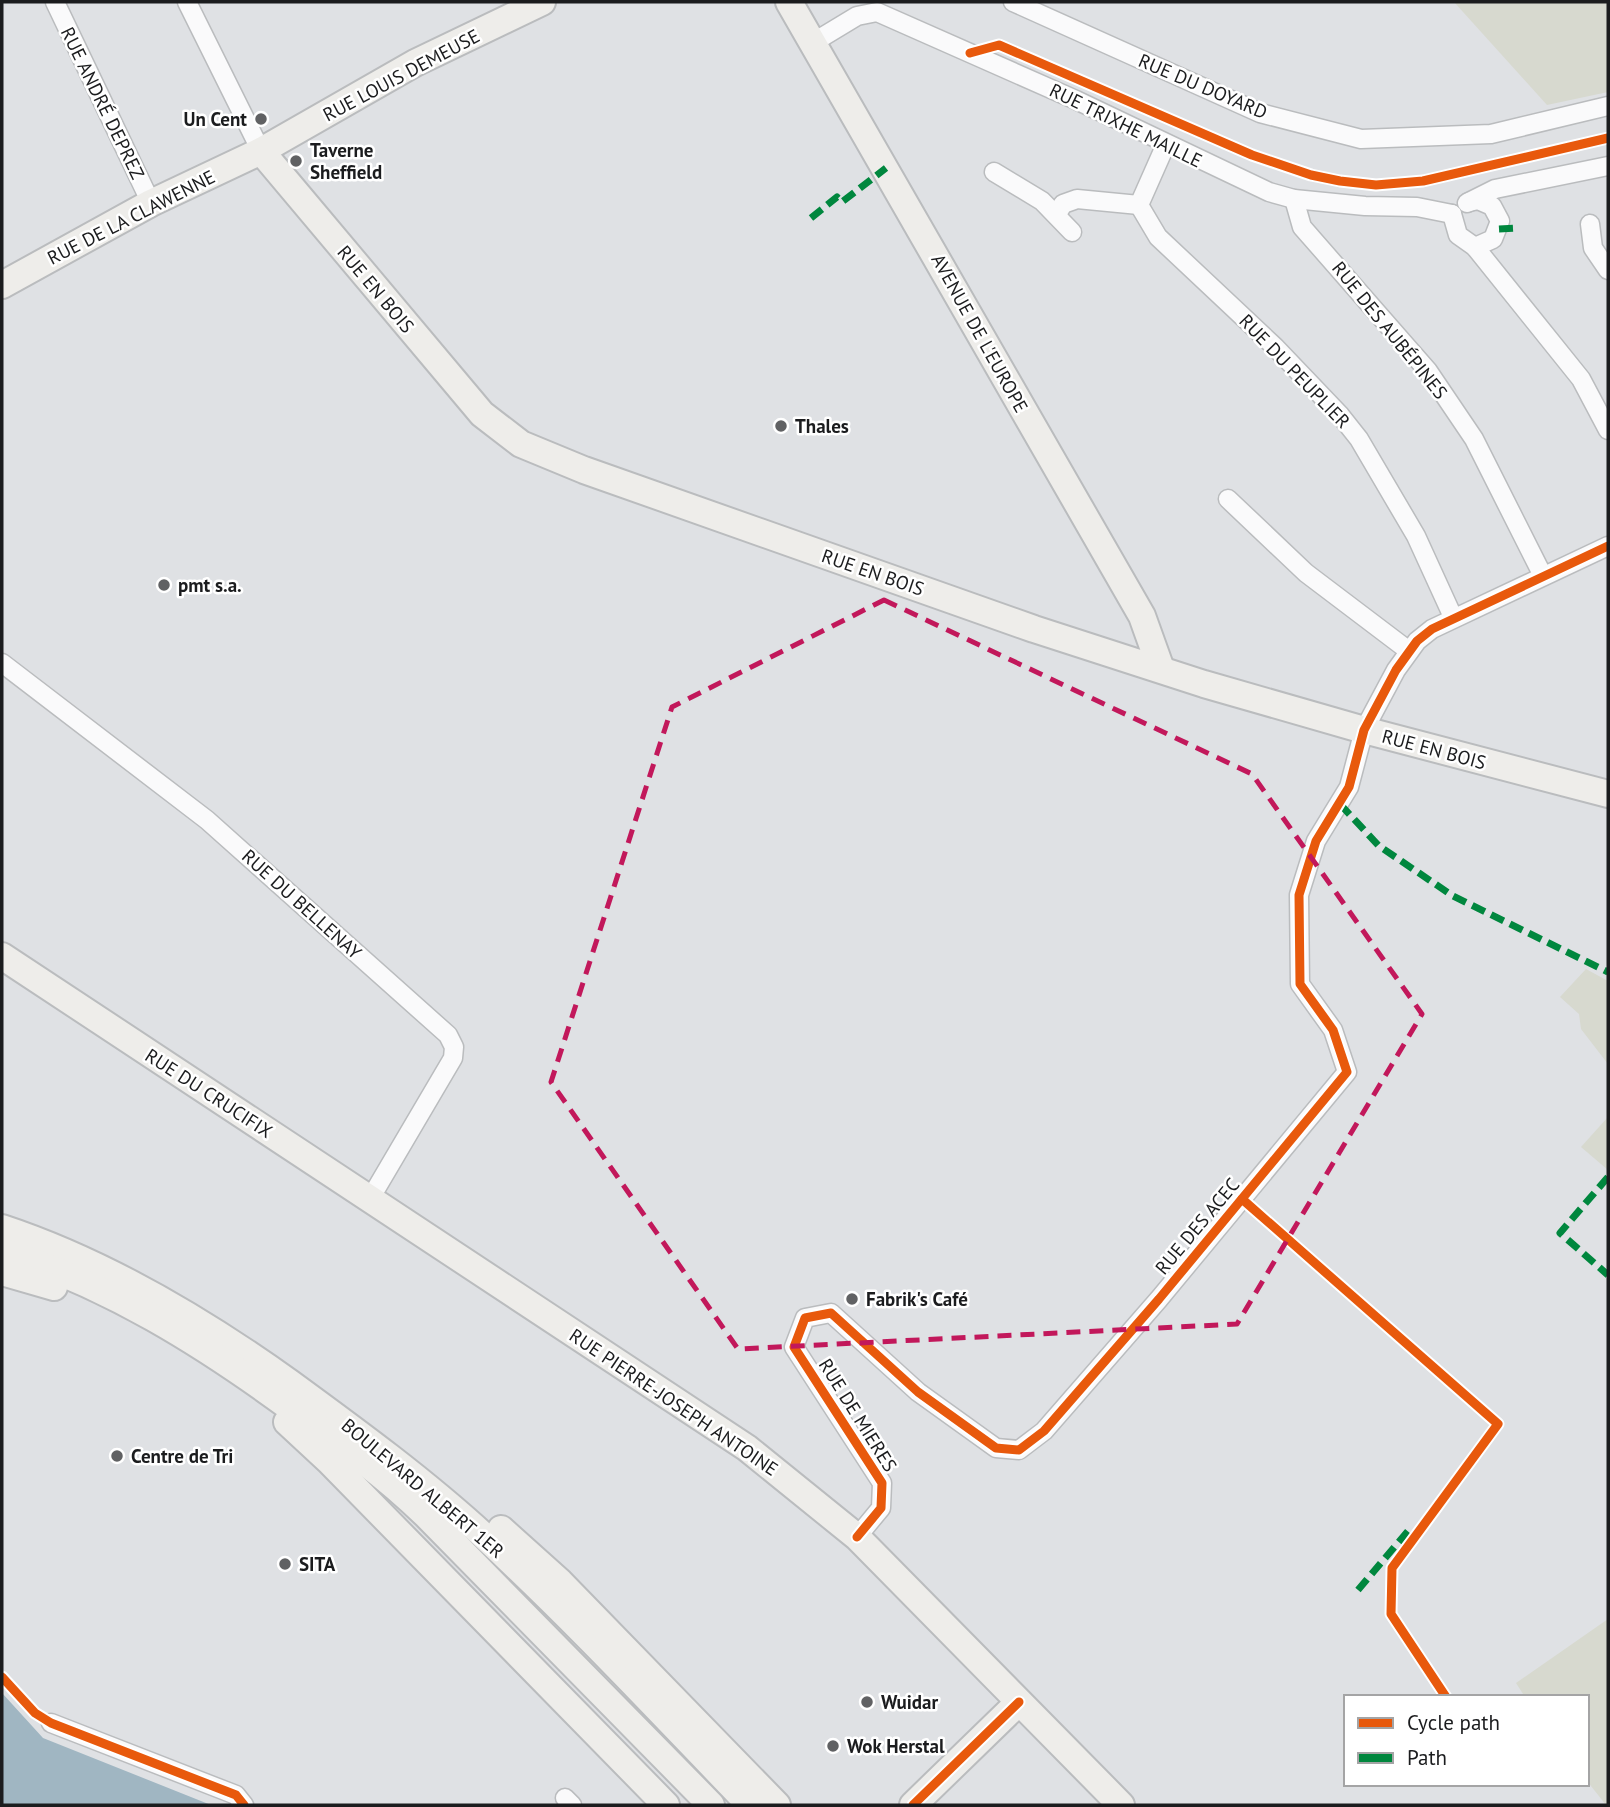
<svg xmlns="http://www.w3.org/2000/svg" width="1610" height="1807" font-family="'PT Sans',sans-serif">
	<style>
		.green { fill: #d7d9cf }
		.water { fill: #a0b6c2 }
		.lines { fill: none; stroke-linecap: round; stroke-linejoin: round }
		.street-casing { stroke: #babcbe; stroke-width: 21 }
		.secondary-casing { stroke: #babcbe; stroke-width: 30 }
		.street { stroke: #fafafb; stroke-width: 18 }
		.secondary { stroke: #eeedea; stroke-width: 26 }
		.quiet { stroke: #00873e; stroke-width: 7; stroke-dasharray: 14 7; stroke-linecap: butt }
		.cycleway-casing { stroke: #fff; stroke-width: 13 }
		.cycleway { stroke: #e8590c; stroke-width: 9 }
		.marked { fill: none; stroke: #c2185b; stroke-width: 5; stroke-dasharray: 14 9; stroke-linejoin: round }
		.poi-dot { fill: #606163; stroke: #fff; stroke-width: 2.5 }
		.labels { text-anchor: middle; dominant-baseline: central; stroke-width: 5; stroke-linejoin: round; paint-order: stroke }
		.street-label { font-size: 19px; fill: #1b1c1e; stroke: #fff }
		.poi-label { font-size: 19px; font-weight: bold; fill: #1b1c1e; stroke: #fff; text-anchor: start }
	</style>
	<rect width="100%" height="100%" fill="#dfe1e4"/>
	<g class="green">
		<path d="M1454,2H1608V92L1547,105Z"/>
		<path d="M1586,969L1608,981V1064L1581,1029L1579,1014L1560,997Z"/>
		<path d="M1608,1117V1170L1581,1147Z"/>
		<path d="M1608,1619V1805H1606L1587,1781V1697H1525L1516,1683Z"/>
	</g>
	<path class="water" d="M2,1693L43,1738L211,1805H2Z"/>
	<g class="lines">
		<g class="street-casing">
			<g id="street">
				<path d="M55,2L151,203"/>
				<path d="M187,2L261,151"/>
				<path d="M1013,2L1260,113L1361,139L1491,134L1608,106"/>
				<path d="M814,42L857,16L877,12L1076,100L1269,192L1294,199L1365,206L1417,207L1452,214"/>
				<path d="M994,172L1042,201L1072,232"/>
				<path d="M1294,199L1302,227L1428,371L1474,439L1543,576"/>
				<path d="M1469,202L1478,200L1492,206L1500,221L1493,239L1475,247"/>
				<path d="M1467,203L1495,189L1608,166"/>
				<path d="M1139,205L1158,237L1275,347L1340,415L1359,439L1416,536L1453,617"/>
				<path d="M1139,205L1166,144"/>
				<path d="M1057,214L1063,204L1077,199L1139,205"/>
				<path d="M1452,214L1458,235L1475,247L1581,379L1608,430"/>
				<path d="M1590,224L1593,248L1608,270"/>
				<path d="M1228,499L1306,573L1409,651"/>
				<path d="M2,663L207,820L448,1035L454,1047L453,1058L370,1199"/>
				<path d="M857,1537L881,1508L882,1483L794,1347L805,1318L831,1313L918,1392L996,1448L1019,1450L1044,1431L1159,1299L1347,1072L1333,1030L1300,984L1299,895L1316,841L1349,787L1364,730L1396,670L1417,641L1432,629L1608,546"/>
				<path d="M51,1723L236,1795L244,1805"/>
				<path d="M565,1798L572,1805"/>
			</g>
		</g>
		<g class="secondary-casing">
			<g id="secondary">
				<path d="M789,2L1142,616L1161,669"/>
				<path d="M261,151L482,414L521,444L584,470L1034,629L1204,684L1364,730L1608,794"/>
				<path d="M2,285L151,203L261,151L415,63L542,2"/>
				<path d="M2,956L747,1448L857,1537L1121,1805"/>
				<path d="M2,1228C105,1262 202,1320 290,1383C357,1432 424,1481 485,1537C577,1622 663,1715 750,1805"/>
				<path d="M2,1251C109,1285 202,1343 292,1409C339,1442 385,1475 426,1515L711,1805"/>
				<path d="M2,1272L54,1287"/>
				<path d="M287,1422L329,1461L666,1805"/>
				<path d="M501,1529L560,1582L777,1805"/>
				<path d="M913,1805L1019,1702"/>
			</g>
		</g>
		<use href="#street" class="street"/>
		<use href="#secondary" class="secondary"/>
		<g class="quiet">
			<path d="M811,218L837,197L842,202L886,168"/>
			<path d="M1499,229L1517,228"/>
			<path d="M1340,804L1379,846L1453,896L1608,972"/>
			<path d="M1608,1177L1560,1233L1608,1275"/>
			<path d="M1358,1590L1408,1531"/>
		</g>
		<g class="cycleway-casing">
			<g id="cycleway">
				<path d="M970,53L999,45L1252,155L1311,175L1340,181L1376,185L1423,181L1608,138"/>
				<path d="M1242,1199L1498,1424L1392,1568L1391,1614L1446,1697"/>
				<path d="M857,1537L881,1508L882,1483L794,1347L805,1318L831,1313L918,1392L996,1448L1019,1450L1044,1431L1159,1299L1347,1072L1333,1030L1300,984L1299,895L1316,841L1349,787L1364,730L1396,670L1417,641L1432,629L1608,546"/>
				<path d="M2,1677L35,1713L51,1723L236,1795L244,1805"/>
				<path d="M913,1805L1019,1702"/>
			</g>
		</g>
		<use href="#cycleway" class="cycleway"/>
	</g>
	<path class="marked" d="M884,600L1252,774L1422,1014L1237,1324L738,1349L551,1082L672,707Z"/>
	<g class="poi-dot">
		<circle cx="261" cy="119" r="7"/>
		<circle cx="296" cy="161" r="7"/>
		<circle cx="781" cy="426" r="7"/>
		<circle cx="164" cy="585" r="7"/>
		<circle cx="852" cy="1299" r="7"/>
		<circle cx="117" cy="1456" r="7"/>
		<circle cx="285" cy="1564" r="7"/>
		<circle cx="867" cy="1702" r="7"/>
		<circle cx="833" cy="1746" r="7"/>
	</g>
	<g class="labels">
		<g class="street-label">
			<text transform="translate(401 75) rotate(-28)">RUE LOUIS DEMEUSE</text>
			<text transform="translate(1203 86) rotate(23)">RUE DU DOYARD</text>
			<text transform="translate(103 103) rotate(64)">RUE ANDRÉ DEPREZ</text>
			<text transform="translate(1126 125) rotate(26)">RUE TRIXHE MAILLE</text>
			<text transform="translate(131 217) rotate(-27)">RUE DE LA CLAWENNE</text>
			<text transform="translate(376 289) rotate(50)">RUE EN BOIS</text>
			<text transform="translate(1390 330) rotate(51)">RUE DES AUBÉPINES</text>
			<text transform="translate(980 333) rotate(61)">AVENUE DE L'EUROPE</text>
			<text transform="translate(1295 371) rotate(46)">RUE DU PEUPLIER</text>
			<text transform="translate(873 572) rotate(19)">RUE EN BOIS</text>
			<text transform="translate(1434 749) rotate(15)">RUE EN BOIS</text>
			<text transform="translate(302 904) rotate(42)">RUE DU BELLENAY</text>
			<text transform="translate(209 1093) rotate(33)">RUE DU CRUCIFIX</text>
			<text transform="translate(1197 1226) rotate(-50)">RUE DES ACEC</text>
			<text transform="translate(674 1402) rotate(34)">RUE PIERRE-JOSEPH ANTOINE</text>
			<text transform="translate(858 1415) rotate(58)">RUE DE MIERES</text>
			<text transform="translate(423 1488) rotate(40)">BOULEVARD ALBERT 1ER</text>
		</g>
		<g class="poi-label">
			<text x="247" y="119" text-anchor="end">Un Cent</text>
			<text x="310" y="150">Taverne<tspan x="310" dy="22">Sheffield</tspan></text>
			<text x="795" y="426">Thales</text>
			<text x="178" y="585">pmt s.a.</text>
			<text x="866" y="1299">Fabrik's Café</text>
			<text x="131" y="1456">Centre de Tri</text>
			<text x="299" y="1564">SITA</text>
			<text x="881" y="1702">Wuidar</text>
			<text x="847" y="1746">Wok Herstal</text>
		</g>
	</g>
	<rect width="1610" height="1807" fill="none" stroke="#1b1c1e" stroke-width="7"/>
	<rect x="1344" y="1695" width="245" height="91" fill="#ffffff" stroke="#a4a4a5" stroke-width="2"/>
	<rect x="1358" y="1718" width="35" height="10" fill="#e8590c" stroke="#a4a4a5" stroke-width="2"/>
	<text x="1407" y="1730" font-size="21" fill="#1b1c1e">Cycle path</text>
	<rect x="1358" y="1753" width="35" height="10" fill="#00873e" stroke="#a4a4a5" stroke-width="2"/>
	<text x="1407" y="1765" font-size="21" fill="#1b1c1e">Path</text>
</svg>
